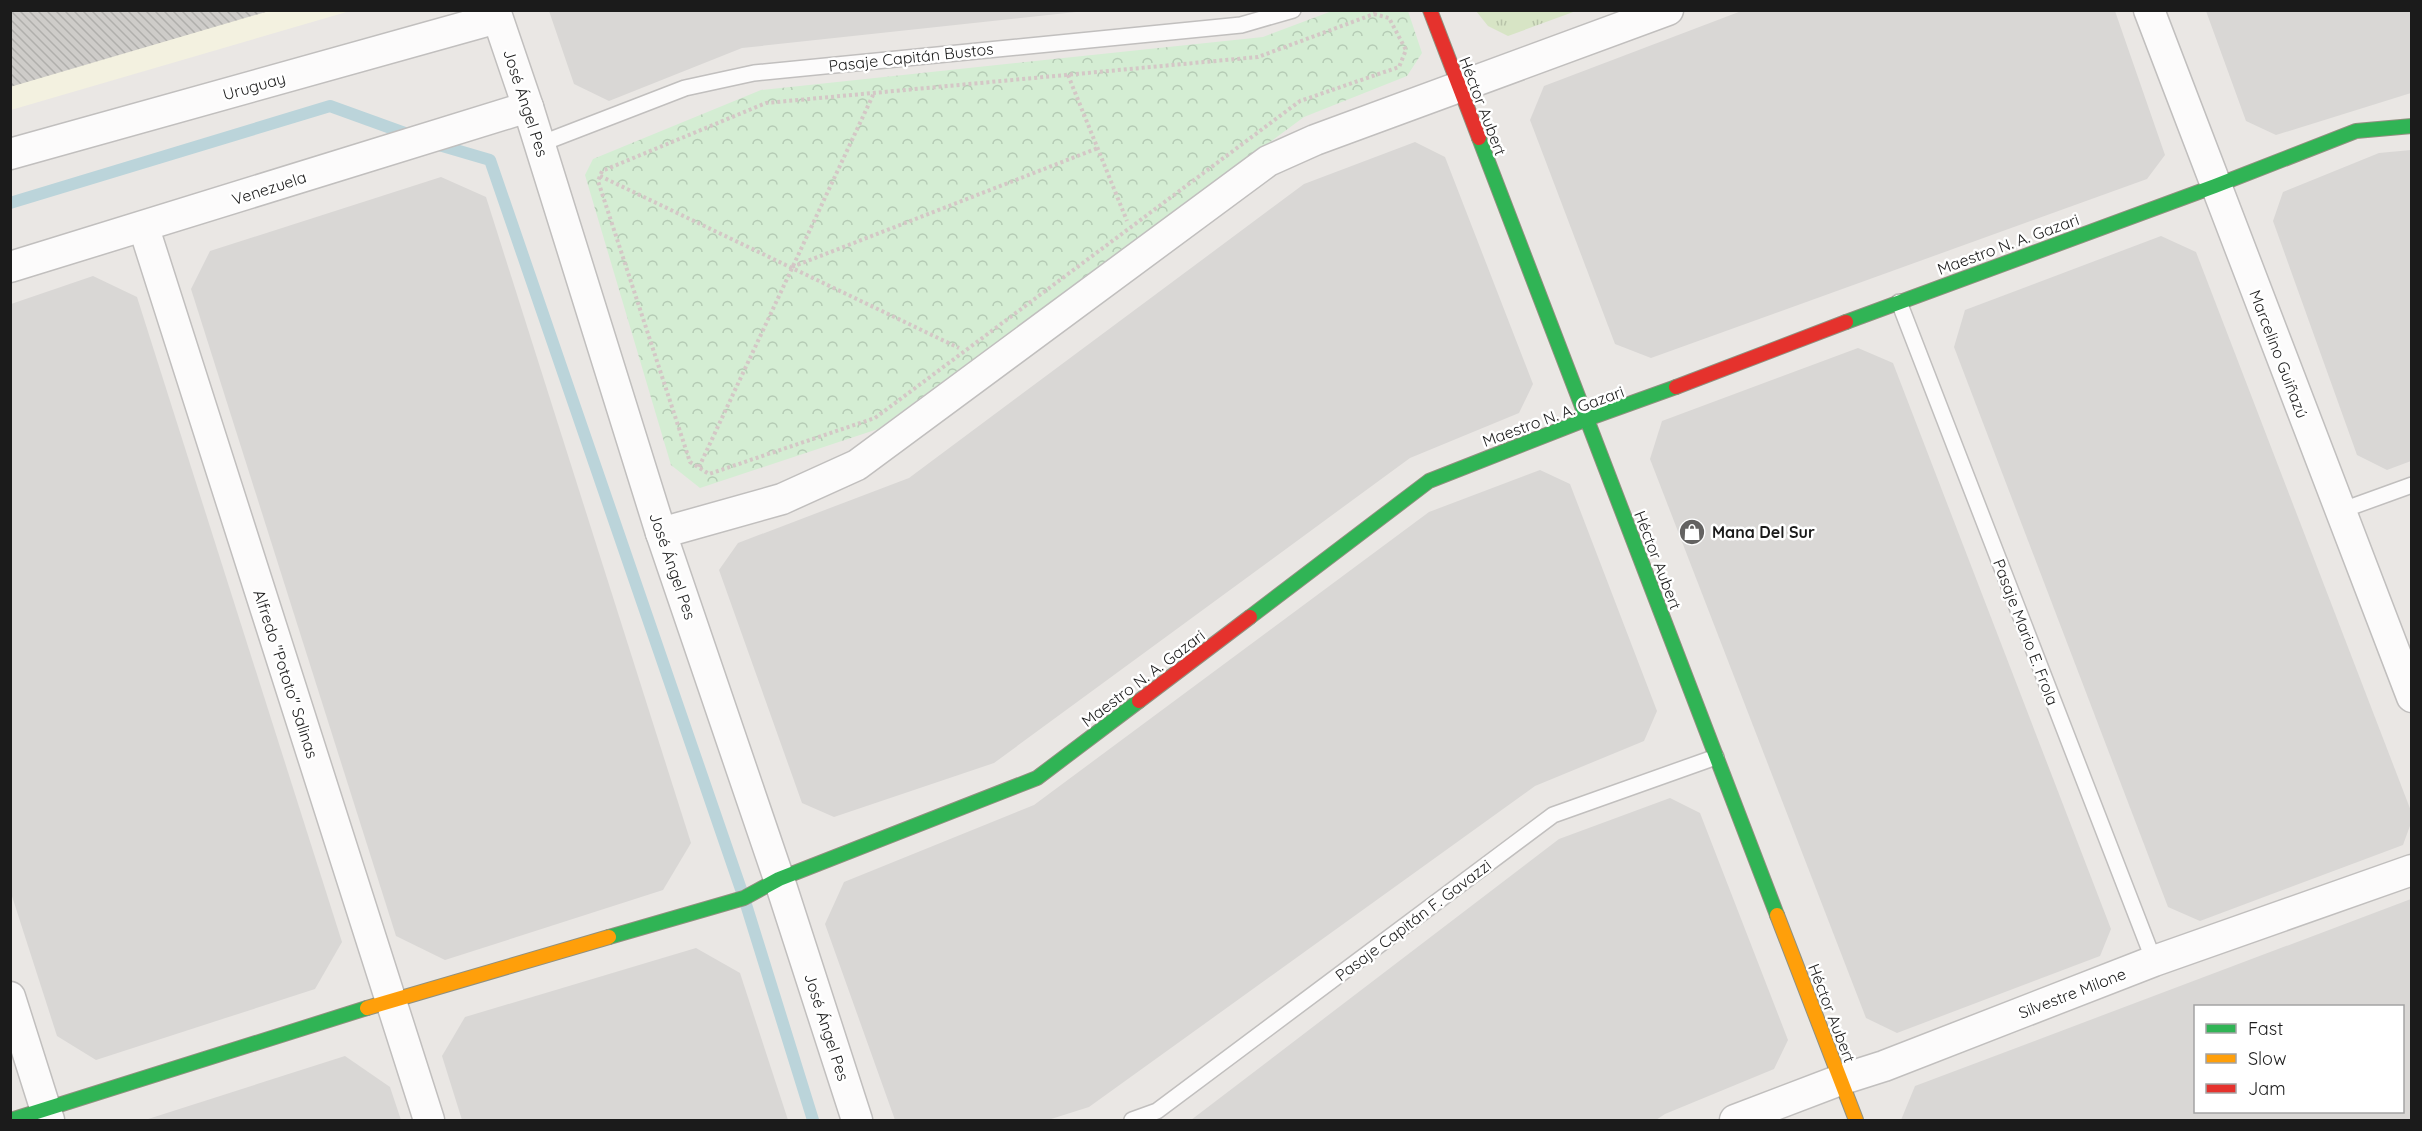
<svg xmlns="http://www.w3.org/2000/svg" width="2422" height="1131" font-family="Quicksand,sans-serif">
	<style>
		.residential { fill: #d9d7d5; fill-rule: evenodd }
		.education { fill: #f3f1e0 }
		.grass { fill: url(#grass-tufts) }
		.park { fill: url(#park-crowns) }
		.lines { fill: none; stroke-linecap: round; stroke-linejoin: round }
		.stream { stroke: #bbd4da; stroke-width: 12 }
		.building { fill: url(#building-back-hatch) }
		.lane-casing { stroke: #c1bfbe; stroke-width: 18 }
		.street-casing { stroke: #c1bfbe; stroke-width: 33 }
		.fast-casing { stroke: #90907f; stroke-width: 16 }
		.slow-casing { stroke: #90907f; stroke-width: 16 }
		.jam-casing { stroke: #90907f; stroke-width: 16 }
		.path { stroke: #d4c7c6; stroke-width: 4; stroke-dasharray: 3 3; stroke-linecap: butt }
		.lane { stroke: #fcfbfb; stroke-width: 15 }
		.street { stroke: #fcfbfb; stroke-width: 30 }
		.fast { stroke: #30b455; stroke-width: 14 }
		.slow { stroke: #ff9f0a; stroke-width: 14 }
		.jam { stroke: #e5322d; stroke-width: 14 }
		.labels { text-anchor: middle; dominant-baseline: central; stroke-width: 5; stroke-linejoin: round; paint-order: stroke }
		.street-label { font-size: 16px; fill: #1b1b1b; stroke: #fff }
		.poi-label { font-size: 16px; font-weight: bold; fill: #1b1b1b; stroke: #fff; text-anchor: start }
	</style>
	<defs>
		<pattern id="grass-tufts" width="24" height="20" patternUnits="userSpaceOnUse" patternTransform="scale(1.5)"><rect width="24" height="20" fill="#d7e4c5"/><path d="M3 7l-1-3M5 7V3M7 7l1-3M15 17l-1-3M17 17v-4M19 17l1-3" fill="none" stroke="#b8c3a9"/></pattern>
		<pattern id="park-crowns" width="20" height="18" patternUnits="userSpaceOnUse" patternTransform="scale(1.5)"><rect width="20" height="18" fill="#d4edd3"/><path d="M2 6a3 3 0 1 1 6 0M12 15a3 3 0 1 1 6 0" fill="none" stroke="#b5cbb5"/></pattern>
		<pattern id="building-back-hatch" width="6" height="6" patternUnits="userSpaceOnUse" patternTransform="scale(1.5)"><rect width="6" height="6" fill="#ceccc9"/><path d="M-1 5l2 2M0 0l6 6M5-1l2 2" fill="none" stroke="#b0afac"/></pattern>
	</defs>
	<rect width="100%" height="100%" fill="#eae7e4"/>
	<g class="residential">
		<path d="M1744,10L2115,11L2165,155L2147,179L1651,358L1615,344L1530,120L1544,86Z"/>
		<path d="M549,11V10L1085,11L742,48L609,101L574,84Z"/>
		<path d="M2206,11H2411V93L2276,135L2246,121Z"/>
		<path d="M1415,142L1445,157L1533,384L1519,413L1410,458L994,763L834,817L802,803L719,570L738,543L909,478L1304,184Z"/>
		<path d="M2411,150V461L2387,470L2357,455L2273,221L2283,192L2379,153Z"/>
		<path d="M441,177L486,197L691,843L663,890L445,960L396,936L191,289L210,251Z"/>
		<path d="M2161,236L2196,252L2411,811V823L2403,845L2200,921L2168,907L1954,347L1965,310Z"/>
		<path d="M93,276L137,297L342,942L315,989L96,1060L57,1036L10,890L11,304Z"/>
		<path d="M1858,348L1893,363L2111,929L2100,956L1897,1033L1866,1018L1650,459L1662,421Z"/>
		<path d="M1540,470L1570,484L1657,711L1644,741L1535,786L1089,1107L1048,1120H895L825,924L844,882L1034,805L1429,512Z"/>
		<path d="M1670,798L1700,813L1788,1040L1774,1069L1665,1114L1656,1120H1191L1559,839Z"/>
		<path d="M2411,899V1120H1901L1915,1086ZM2196,1006H2402V1112H2196Z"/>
		<path d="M696,948L740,973L788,1120H462L442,1056L465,1017Z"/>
		<path d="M345,1056L390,1087L401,1120H145Z"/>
	</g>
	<path class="education" d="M11,11H350L11,110Z"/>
	<path class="grass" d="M1476,11H1576L1508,36L1488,26Z"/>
	<path class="park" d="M1332,11H1408L1422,53L1407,76L1304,117L878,429L700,488L671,465L585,175L593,159L761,90L1263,37Z"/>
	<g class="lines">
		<g class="stream">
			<path d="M432,143L490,160L744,898L813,1120"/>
			<path d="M10,203L330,106L413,136"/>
		</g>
	</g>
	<path class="building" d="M10,10H269V11L10,87Z"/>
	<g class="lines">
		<g class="lane-casing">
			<g id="lane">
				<path d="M540,144L685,88L754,73L1241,25L1293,10"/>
				<path d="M1899,302L2154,961"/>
				<path d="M2340,511L2412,485"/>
				<path d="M1132,1120L1157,1111L1553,815L1716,757"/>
			</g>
		</g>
		<g class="street-casing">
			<g id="street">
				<path d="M495,10L528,107L661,533L779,879L857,1120"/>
				<path d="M2149,10L2412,697"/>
				<path d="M10,154L497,18"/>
				<path d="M144,228L429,1120"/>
				<path d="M10,267L528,107"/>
				<path d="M661,533L782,499L857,465L1268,161L1315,140L1668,10"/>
				<path d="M10,997L49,1120"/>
				<path d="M1735,1120L1840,1080L1884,1066L2154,961L2412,870"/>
			</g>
		</g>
		<g class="fast-casing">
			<g id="fast">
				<path d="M1479,138L1777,915"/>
				<path d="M1846,322L2215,186L2356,131L2412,126"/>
				<path d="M1250,617L1429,481L1587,419L1676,387"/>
				<path d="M609,937L744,898L779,879L1037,778L1139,701"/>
				<path d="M11,1120L367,1008"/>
			</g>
		</g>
		<g class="slow-casing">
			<g id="slow">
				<path d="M1777,915L1856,1120"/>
				<path d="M367,1008L609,937"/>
			</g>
		</g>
		<g class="jam-casing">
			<g id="jam">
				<path d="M1430,10L1479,138"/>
				<path d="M1676,387L1846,322"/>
				<path d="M1139,701L1250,617"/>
			</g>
		</g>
		<g class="path">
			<path d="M1374,14L1389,18L1406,50L1399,67L1300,101L875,418L709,474L690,462L598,181L602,171L766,103L1258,57Z"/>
			<path d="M1068,75L1127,221"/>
			<path d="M600,176L959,348"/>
			<path d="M792,267L1098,148"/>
			<path d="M699,467L874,93"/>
		</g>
		<use href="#lane" class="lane"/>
		<use href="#street" class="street"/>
		<use href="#fast" class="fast"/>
		<use href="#slow" class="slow"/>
		<use href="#jam" class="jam"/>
	</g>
	<defs>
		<g id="shop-disc" transform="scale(1.35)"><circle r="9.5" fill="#636261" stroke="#fff"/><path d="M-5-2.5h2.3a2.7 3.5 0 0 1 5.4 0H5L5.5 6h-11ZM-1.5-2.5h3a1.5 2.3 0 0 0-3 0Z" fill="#fff"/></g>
	</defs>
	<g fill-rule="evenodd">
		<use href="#shop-disc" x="1692" y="532"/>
	</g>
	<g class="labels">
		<g class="street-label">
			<text transform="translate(911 57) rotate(-6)">Pasaje Capitán Bustos</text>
			<text transform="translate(254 86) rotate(-16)">Uruguay</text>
			<text transform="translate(526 103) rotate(72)">José Ángel Pes</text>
			<text transform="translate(1483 106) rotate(69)">Héctor Aubert</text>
			<text transform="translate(269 188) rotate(-18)">Venezuela</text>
			<text transform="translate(2008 244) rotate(-20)">Maestro N. A. Gazari</text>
			<text transform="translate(2279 354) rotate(69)">Marcelino Guiñazú</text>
			<text transform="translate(1553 416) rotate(-20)">Maestro N. A. Gazari</text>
			<text transform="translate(1658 560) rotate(69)">Héctor Aubert</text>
			<text transform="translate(673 566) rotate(71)">José Ángel Pes</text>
			<text transform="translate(2026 632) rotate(69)">Pasaje Mario E. Frola</text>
			<text transform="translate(286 674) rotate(72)">Alfredo "Pototo" Salinas</text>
			<text transform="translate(1143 678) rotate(-37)">Maestro N. A. Gazari</text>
			<text transform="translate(1413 920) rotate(-37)">Pasaje Capitán F. Gavazzi</text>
			<text transform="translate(2072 993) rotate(-21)">Silvestre Milone</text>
			<text transform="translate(1832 1013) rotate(69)">Héctor Aubert</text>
			<text transform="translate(827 1027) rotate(72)">José Ángel Pes</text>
		</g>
		<g class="poi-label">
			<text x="1712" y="532">Mana Del Sur</text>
		</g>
	</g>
	<rect width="2422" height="1131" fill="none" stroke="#1b1b1b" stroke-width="24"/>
	<rect x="2194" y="1005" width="210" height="108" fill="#ffffff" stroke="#a4a4a4" stroke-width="1.5"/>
	<rect x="2206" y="1024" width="30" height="9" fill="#30b455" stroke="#a4a4a4" stroke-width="1.5"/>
	<text x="2248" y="1035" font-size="18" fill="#1b1b1b">Fast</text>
	<rect x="2206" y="1054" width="30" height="9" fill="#ff9f0a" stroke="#a4a4a4" stroke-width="1.5"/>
	<text x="2248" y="1065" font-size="18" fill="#1b1b1b">Slow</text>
	<rect x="2206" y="1084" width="30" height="9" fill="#e5322d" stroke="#a4a4a4" stroke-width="1.5"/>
	<text x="2248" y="1095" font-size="18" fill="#1b1b1b">Jam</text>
</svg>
